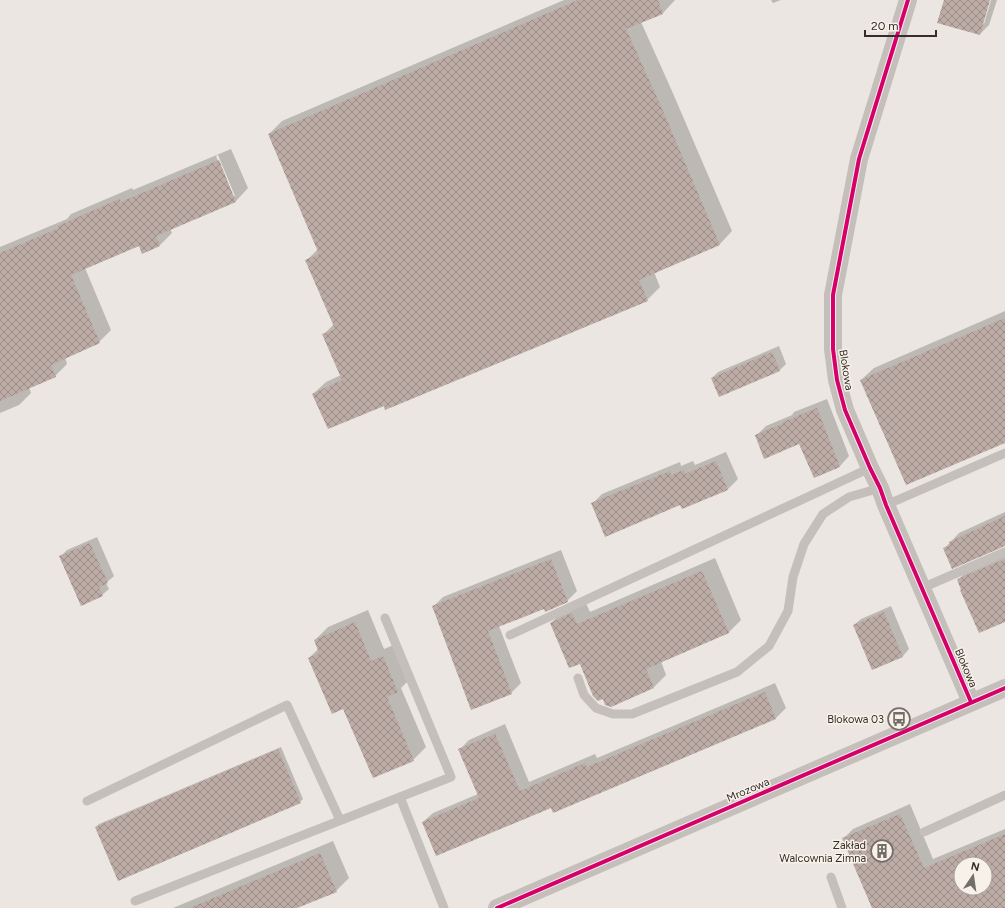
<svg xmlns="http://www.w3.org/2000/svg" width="1005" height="908" font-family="Figtree,sans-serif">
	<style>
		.shadow { fill: #0003; fill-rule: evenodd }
		.building { fill: url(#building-cross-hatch); fill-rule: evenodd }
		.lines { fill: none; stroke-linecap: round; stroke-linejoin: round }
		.service { stroke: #c4bfbb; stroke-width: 9 }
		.minor { stroke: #c4bfbb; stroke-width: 18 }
		.cycleway-casing { stroke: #f7f1e9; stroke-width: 6 }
		.cycleway { stroke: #d6006c; stroke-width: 4 }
		.labels { text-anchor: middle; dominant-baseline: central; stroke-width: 3; stroke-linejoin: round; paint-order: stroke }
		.street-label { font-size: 11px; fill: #342d29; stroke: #f7f1e9 }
		.poi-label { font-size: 11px; fill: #342d29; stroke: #f7f1e9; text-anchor: end }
	</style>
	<defs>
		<pattern id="building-cross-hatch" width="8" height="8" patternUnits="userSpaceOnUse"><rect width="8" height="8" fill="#bcaca5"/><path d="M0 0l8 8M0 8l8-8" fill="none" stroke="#9a8c86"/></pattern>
	</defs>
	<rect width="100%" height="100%" fill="#ebe6e1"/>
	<g class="shadow">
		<path d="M564,0H675L663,13L641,22L672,91L732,231L720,244L654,272L660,287L647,300L384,404L313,394L326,382L341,375L324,334L334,324L307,260L318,249L269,134L282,121Z"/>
		<path d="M771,0H781L773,3Z"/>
		<path d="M945,0H989L982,24H984L991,0H997L989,25L980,34Z"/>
		<path d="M231,149L248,188L236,201L170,229L172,233L160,245L143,252L139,245L85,268L111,330L99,342L65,357L67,364L55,376L29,387L31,393L19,405L0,413V247L67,219L71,214L132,188L133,190ZM218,155L235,196H233L216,156Z"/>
		<path d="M1005,311V441L861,380L874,368Z"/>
		<path d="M779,346L786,364L780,370L719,396L712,378L718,372Z"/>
		<path d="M827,399L849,456L840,466L800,443L756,436L766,426L792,415L794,412Z"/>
		<path d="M726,452L738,479L728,489L682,508L681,504H592L602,494L680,462L681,466L693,461L695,465Z"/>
		<path d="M1005,512V546L944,549L959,533Z"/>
		<path d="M97,537L114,576L106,583L109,589L102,595L61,556L67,550Z"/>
		<path d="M561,550L577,591L567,601L544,608L499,626L521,683L511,693L433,607L443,597Z"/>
		<path d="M1005,554V621L958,580L967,571Z"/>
		<path d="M715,558L741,620L728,633L661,661L666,675L654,687L580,662L551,623L564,611L585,601L590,612Z"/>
		<path d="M891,606L909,649L903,656L872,669L854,625L861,619Z"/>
		<path d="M368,610L384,649L396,644L410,679L401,688L426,747L413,760L344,708L309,658L319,648L315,640L328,627Z"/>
		<path d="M775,683L786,708L776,718L553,811L551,807L423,822L433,813L478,794L459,750L469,740L505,724L529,782L595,754L597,758Z"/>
		<path d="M281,747L303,799L300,802L96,827L99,824Z"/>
		<path d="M910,804L933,859L1005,829V908H873L844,838L853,829ZM961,864H985V888H961Z"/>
		<path d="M333,841L349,878L336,891L295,908H173Z"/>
	</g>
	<g class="building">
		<path d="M578,0H658L663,14L626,29L660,104L720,245L639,280L648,301L385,410L384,406L328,429L312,394L342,380L322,334L335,329L305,260L319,254L268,134Z"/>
		<path d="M944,0H990L980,35L937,23Z"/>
		<path d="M219,160L236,202L156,236L160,246L142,254L139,246L71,275L100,343L51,365L56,377L0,401V253L59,228L58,226L119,199L121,202Z"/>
		<path d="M1005,318V443L906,485L860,380Z"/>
		<path d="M772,352L780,371L719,397L711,378Z"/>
		<path d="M817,408L840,467L814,478L799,444L764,459L755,435L784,423L783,422Z"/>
		<path d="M716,461L728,490L682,509L680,505L605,537L591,503L670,471L671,475L684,470L685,474Z"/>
		<path d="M1005,516V546L952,569L943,548L950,545L949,542Z"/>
		<path d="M90,543L108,583L99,587L103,596L81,606L59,556Z"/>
		<path d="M551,559L568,602L545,612L544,609L488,631L512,694L471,710L432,606Z"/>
		<path d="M1005,559V622L979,633L960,590H961L957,579Z"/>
		<path d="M702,571L729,633L646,669L654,688L611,707L605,705L603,699L598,701L593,696L580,664L569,668L550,623L572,613L577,624Z"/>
		<path d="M884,612L903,657L872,670L853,625Z"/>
		<path d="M355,622L371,661L383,656L398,692L387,697L414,761L373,778L343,709L332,714L308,658L319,653L314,640Z"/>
		<path d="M765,692L776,719L553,813L551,808L436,856L422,822L479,798L458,749L495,734L520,791L585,763L587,767Z"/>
		<path d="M278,749L301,803L118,881L95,827Z"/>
		<path d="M900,814L924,868L1005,834V908H872L842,838ZM961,864H985V888H961Z"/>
		<path d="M320,853L337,892L297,908H190Z"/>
	</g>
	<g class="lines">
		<g class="service">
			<path d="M886,505L1005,453"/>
			<path d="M922,588L1005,552"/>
			<path d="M385,618L451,777L400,797"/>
			<path d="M510,635L870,468"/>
			<path d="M578,678L584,695L596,708L613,714H632L737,672L769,646L788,611L793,577L804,544L823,514L849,497L880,488"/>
			<path d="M87,801L287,705L340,820"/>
			<path d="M924,832L1005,795"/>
			<path d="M831,877L842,908"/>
			<path d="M135,901L400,797L444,908"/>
		</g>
		<g class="minor">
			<path d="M908,0L859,159L833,295V349L837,380L845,410L870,468L880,488L886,505L971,702"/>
			<path d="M497,908L1005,688"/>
		</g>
		<g class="cycleway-casing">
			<g id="cycleway">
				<path d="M908,0L859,159L833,295V349L837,380L845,410L870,468L880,488L886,505L971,702"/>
				<path d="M497,908L1005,688"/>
			</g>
		</g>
		<use href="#cycleway" class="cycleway"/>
	</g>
	<defs>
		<g id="bus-ring" transform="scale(1.15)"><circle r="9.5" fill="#f7f1e9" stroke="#746e69" stroke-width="1.5"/><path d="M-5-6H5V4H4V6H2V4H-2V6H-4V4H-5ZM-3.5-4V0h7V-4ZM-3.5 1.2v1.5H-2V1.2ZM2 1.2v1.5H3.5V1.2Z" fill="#746e69"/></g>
		<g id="building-ring" transform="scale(1.15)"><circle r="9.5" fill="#f7f1e9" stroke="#746e69" stroke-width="1.5"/><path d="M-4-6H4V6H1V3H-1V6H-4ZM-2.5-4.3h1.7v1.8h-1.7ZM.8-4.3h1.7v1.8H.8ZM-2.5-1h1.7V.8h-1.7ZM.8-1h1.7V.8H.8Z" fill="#746e69"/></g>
	</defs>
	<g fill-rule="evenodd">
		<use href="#bus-ring" x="899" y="719"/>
		<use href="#building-ring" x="882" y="851"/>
	</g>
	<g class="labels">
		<g class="street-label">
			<text transform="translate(846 370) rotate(81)">Blokowa</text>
			<text transform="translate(966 668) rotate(67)">Blokowa</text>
			<text transform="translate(748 790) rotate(-23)">Mrozowa</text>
		</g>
		<g class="poi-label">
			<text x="884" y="719">Blokowa 03</text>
			<text x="866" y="845">Zakład<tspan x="866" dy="13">Walcownia Zimna</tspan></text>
		</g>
	</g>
	<g transform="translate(973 876) rotate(13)"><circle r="19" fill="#f7f1e9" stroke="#a9a39c"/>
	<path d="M0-3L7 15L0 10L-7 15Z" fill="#746e69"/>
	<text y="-6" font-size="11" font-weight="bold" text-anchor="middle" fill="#342d29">N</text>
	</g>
	<path d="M865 30v6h71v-6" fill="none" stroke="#342d29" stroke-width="2"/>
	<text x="871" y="30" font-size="12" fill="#342d29" stroke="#f7f1e9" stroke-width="3" paint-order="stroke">20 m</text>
</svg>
